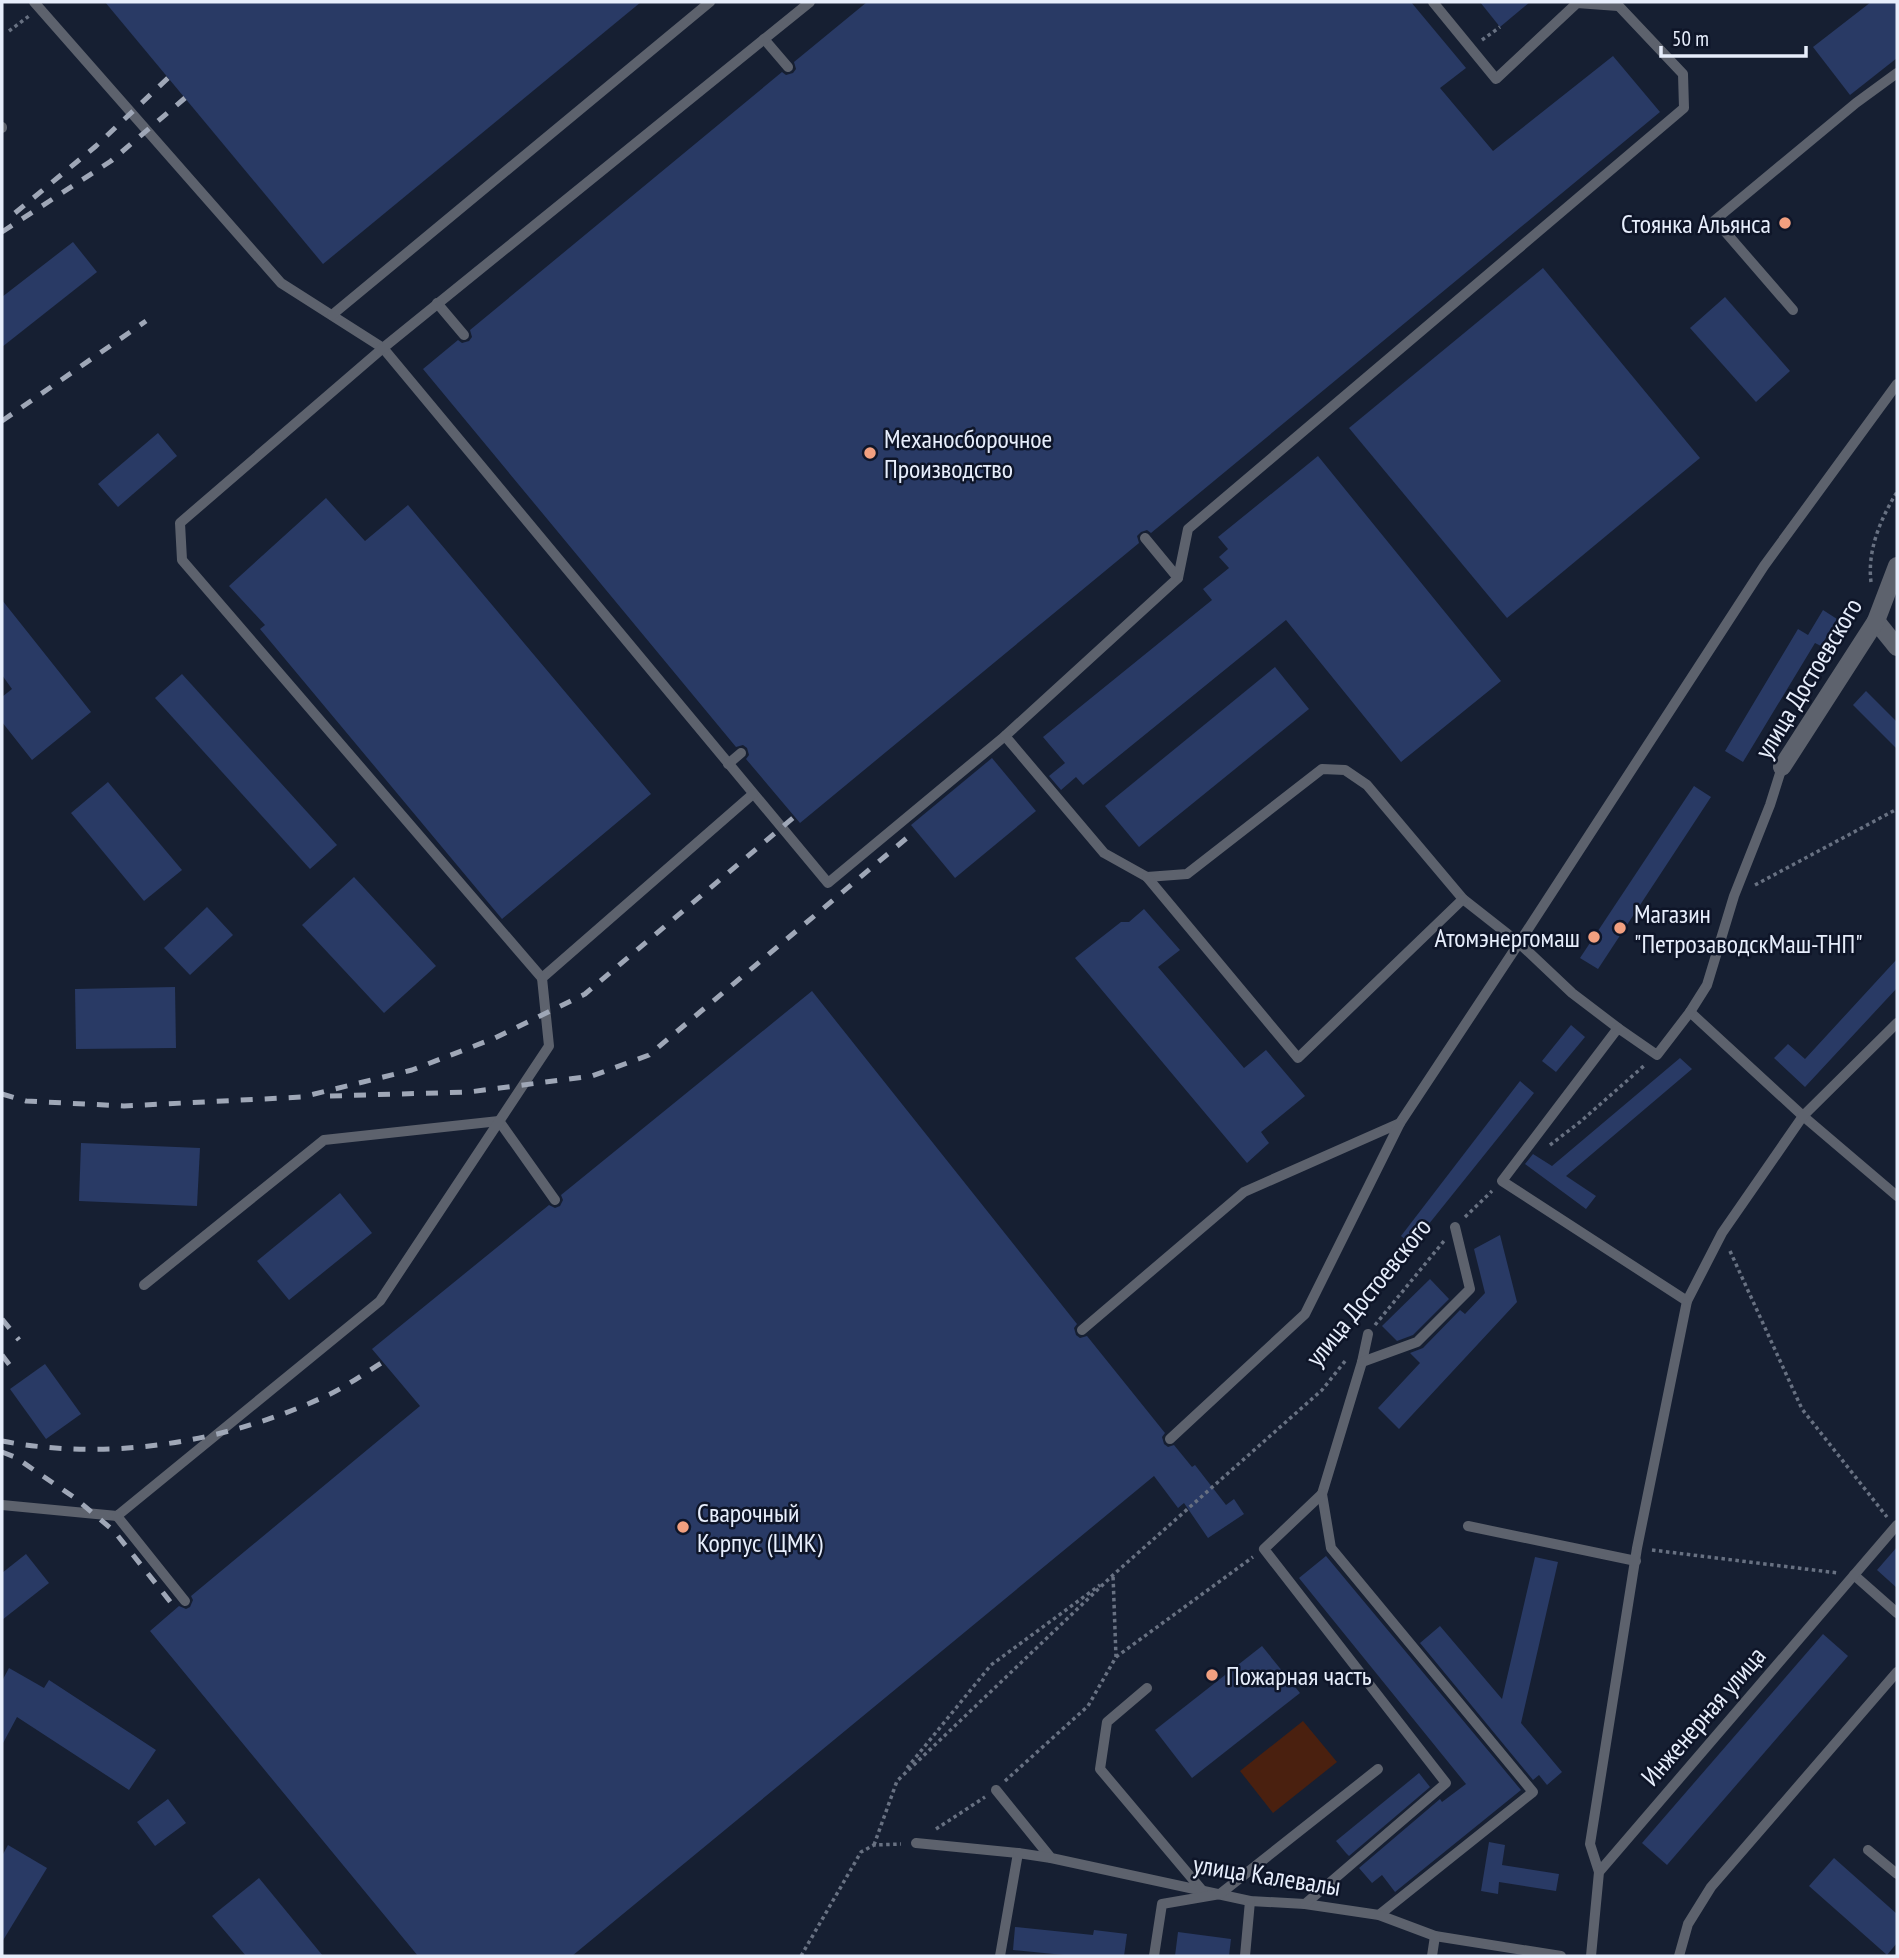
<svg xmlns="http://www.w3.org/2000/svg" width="1899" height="1958" font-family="'PT Sans Narrow',sans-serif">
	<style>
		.green { fill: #4a200f }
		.building { fill: #293a65 }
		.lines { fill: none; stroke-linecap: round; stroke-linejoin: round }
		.path { stroke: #687182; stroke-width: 3.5; stroke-dasharray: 3.5 3.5; stroke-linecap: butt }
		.lane { stroke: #5d626d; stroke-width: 10 }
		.street { stroke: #5d626d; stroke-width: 18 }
		.rail { stroke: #9fa7b7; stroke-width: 5; stroke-dasharray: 12 12; stroke-linecap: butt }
		.poi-dot { fill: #f2a080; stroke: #0e1528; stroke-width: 2.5 }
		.labels { text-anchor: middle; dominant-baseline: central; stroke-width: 5; stroke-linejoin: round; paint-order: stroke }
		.poi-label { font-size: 26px; fill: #e7eefc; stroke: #0e1528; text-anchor: start }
		.street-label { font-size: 26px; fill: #e7eefc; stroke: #0e1528 }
	</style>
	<rect width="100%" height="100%" fill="#161f32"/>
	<path class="green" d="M1303,1721L1337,1762L1273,1813L1240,1771Z"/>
	<g class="building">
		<path d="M105,2H641L323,264Z"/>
		<path d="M867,2H1411L1466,68L1440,88L1493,151L1613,56L1660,112L1151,533L1147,530L1141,532L1137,536L1139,543L800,823L746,759L749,755L747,748L743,745L736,747L423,369L458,340L462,343L469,341L472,337L470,330L782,72L786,75L793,73L796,69L794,62Z"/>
		<path d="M1480,2H1530L1500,27Z"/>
		<path d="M1871,2H1897V58L1850,95L1813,47Z"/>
		<path d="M73,242L97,272L2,347V297Z"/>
		<path d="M1543,268L1700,458L1507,618L1349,428Z"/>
		<path d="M1725,297L1790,371L1756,402L1690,328Z"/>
		<path d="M158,433L177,456L118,507L98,484Z"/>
		<path d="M1318,456L1501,681L1401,762L1286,620L1083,785L1076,777L1061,790L1049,776L1065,763L1043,737L1212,600L1203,589L1229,568L1219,557L1228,549L1218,537Z"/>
		<path d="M326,498L365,541L408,505L651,794L502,919L260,629L265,625L229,586Z"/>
		<path d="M2,600L91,712L32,760L2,722V697L12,689L2,675Z"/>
		<path d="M1823,610L1837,619L1821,646L1815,643L1743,762L1725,751L1798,629L1808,635Z"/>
		<path d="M1275,667L1309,709L1139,847L1105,806Z"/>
		<path d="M182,674L337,845L310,869L155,698Z"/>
		<path d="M1866,691L1897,722V749L1853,705Z"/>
		<path d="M992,758L1036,811L955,878L911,825Z"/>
		<path d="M108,782L182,870L144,901L71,813Z"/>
		<path d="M1694,786L1711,797L1598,969L1580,958Z"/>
		<path d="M354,877L436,966L384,1013L302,925Z"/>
		<path d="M207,907L233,935L190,975L164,948Z"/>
		<path d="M1144,909L1180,950L1158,967L1244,1068L1266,1050L1305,1096L1261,1132L1269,1143L1247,1163L1075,958L1121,922H1129Z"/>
		<path d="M1897,959V988L1805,1087L1774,1058L1788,1044L1805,1059Z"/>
		<path d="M175,987L176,1048L76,1049L75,989Z"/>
		<path d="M812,991L1077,1324L1074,1328L1076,1335L1080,1338L1087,1336L1165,1433L1162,1437L1164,1444L1168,1447L1174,1445L1192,1467L1195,1465L1226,1505L1234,1499L1244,1514L1208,1538L1184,1503L1178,1508L1154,1476L572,1956H418L150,1631L179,1606L186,1609L190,1607L193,1600L191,1596L420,1406L372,1349L549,1205L555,1208L560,1206L563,1200L561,1195Z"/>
		<path d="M1571,1025L1585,1037L1556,1072L1542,1061Z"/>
		<path d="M1680,1058L1692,1069L1566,1176L1596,1196L1586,1209L1525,1164L1533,1154L1552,1166Z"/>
		<path d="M1520,1081L1534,1093L1412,1245L1401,1236Z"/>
		<path d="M81,1143L200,1148L197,1206L79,1201Z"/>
		<path d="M340,1193L372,1233L289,1300L257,1261Z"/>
		<path d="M1500,1235L1517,1302L1399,1429L1378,1408L1420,1363L1410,1353L1423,1348L1460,1310L1465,1314L1485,1293L1474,1249Z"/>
		<path d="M1430,1279L1449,1299L1413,1335L1397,1341L1382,1326Z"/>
		<path d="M45,1364L81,1414L46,1439L10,1389Z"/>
		<path d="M1897,1547V1588L1877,1570Z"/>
		<path d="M26,1554L49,1583L2,1620V1573Z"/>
		<path d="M1326,1556L1521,1790L1395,1892L1382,1875L1372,1883L1359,1868L1440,1799L1442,1802L1466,1784L1299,1578Z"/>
		<path d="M1535,1557L1558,1562L1521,1723L1562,1772L1547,1785L1539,1775L1533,1780L1420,1643L1440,1626L1502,1699Z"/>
		<path d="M1823,1634L1848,1656L1667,1865L1642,1843Z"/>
		<path d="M1262,1646L1300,1693L1192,1778L1155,1730Z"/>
		<path d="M9,1668L44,1688L49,1680L156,1750L129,1790L17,1717L2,1745V1681Z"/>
		<path d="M1419,1773L1430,1787L1349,1856L1346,1853L1336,1841Z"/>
		<path d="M168,1799L186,1823L155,1846L137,1822Z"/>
		<path d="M1489,1842L1505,1845L1502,1865L1559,1874L1556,1891L1499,1882L1498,1894L1481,1891Z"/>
		<path d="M8,1845L47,1868L2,1942V1856Z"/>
		<path d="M1834,1858L1897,1914V1943L1887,1955L1809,1886Z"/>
		<path d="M259,1878L323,1956H246L212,1916Z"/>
		<path d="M1015,1927L1093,1935L1094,1930L1127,1934L1124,1956H1074L1013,1950Z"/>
		<path d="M1178,1932L1231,1939L1229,1956H1175Z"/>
	</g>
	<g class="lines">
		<g class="path">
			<path d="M9,31L29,16"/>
			<path d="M1482,40L1500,27"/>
			<path d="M1871,582C1867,550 1881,518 1897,492"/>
			<path d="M1755,885L1897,809"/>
			<path d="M1550,1145L1580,1122L1646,1064"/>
			<path d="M1465,1217L1492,1191"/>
			<path d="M1730,1251L1802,1409L1887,1517"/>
			<path d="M1375,1325L1444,1241"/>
			<path d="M1652,1550L1838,1573"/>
			<path d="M1116,1657L1253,1557"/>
			<path d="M907,1768L991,1665L1100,1585"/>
			<path d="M1005,1781L1088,1706L1116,1657L1113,1575"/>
			<path d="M936,1829L985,1797"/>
			<path d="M874,1845L897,1781L1113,1575L1322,1390L1346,1360"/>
			<path d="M801,1956L861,1852L874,1845L901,1844"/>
		</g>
		<g class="lane">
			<path d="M34,2L281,283L383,348L828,883L1005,736L1178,578L1188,529L1684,108L1683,74L1615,2"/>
			<path d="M1433,2L1496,79L1577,3L1618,6"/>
			<path d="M764,39L788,67"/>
			<path d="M2,127V128"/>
			<path d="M437,303L464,335"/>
			<path d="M1793,310L1715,220L1856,103L1897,73"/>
			<path d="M332,315L710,2"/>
			<path d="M1145,538L1178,578"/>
			<path d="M1005,736L1104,853L1147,877L1187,874L1322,769L1345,770L1367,785L1463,899L1519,943L1572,993L1618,1028"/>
			<path d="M728,764L741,753"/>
			<path d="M1147,877L1298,1058L1463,899"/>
			<path d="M542,978L182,560L180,523L383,348L810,2"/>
			<path d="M1690,1012L1803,1116L1897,1196"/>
			<path d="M144,1285L324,1140L499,1121L555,1200"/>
			<path d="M1687,1301L1502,1181L1618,1028L1657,1055L1690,1012L1707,985L1734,896L1770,805L1782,767"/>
			<path d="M1082,1330L1244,1192L1400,1123L1519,943L1764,566L1897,384"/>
			<path d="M1368,1334L1362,1362L1322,1494L1331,1548L1533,1792L1379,1915"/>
			<path d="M1362,1362L1417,1342L1470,1289L1455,1227"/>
			<path d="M1170,1439L1305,1314L1400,1123"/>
			<path d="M2,1505L117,1516L380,1301L549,1046L542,978L753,794"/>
			<path d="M117,1516L185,1601"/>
			<path d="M1468,1526L1636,1561"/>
			<path d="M1854,1575L1897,1613"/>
			<path d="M1147,1688L1107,1722L1100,1769L1201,1889"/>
			<path d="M996,1790L1051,1858L1250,1901L1305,1904L1379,1915L1435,1936L1561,1956"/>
			<path d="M916,1843L1018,1853L1000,1956"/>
			<path d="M1868,1850L1897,1874"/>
			<path d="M1018,1853L1051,1858"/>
			<path d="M1599,1872L1590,1844L1637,1548L1687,1301L1722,1233L1803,1116L1897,1023"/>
			<path d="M1305,1904L1446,1783L1264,1549L1322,1494"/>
			<path d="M1154,1956L1162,1904L1220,1894L1378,1769"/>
			<path d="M1245,1956L1250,1901"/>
			<path d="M1432,1956L1435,1936"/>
			<path d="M1591,1956L1599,1872L1897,1525"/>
			<path d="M1679,1956L1688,1924L1711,1887L1897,1672"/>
		</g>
		<g class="street">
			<path d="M1876,621L1897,647"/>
			<path d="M1782,767L1876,621L1897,566"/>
		</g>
		<g class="rail">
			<path d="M15,213L96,146L168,78"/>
			<path d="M2,232L111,161L185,98"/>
			<path d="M2,421L146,321"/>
			<path d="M2,1094L26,1101L124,1106L302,1097L412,1070L495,1038L585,994L794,817"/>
			<path d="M330,1096L469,1092L592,1076L649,1055L908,837"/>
			<path d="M2,1319L19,1340"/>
			<path d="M2,1355L11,1367"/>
			<path d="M2,1441C111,1462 228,1442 328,1395C347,1386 365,1373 383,1362"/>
			<path d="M2,1452L15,1457L75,1498L114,1531L176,1609"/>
		</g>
	</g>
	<g class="poi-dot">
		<circle cx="1785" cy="223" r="7"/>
		<circle cx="870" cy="453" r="7"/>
		<circle cx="1620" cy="928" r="7"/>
		<circle cx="1594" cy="937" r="7"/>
		<circle cx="683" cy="1527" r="7"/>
		<circle cx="1212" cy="1675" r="7"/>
	</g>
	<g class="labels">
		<g class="poi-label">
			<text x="1771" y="223" text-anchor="end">Стоянка Альянса</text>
			<text x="884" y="438">Механосборочное<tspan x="884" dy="30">Производство</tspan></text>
			<text x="1634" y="913">Магазин<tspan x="1634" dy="30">"ПетрозаводскМаш-ТНП"</tspan></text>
			<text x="1580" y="937" text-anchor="end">Атомэнергомаш</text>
			<text x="697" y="1512">Сварочный<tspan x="697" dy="30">Корпус (ЦМК)</tspan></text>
			<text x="1226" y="1675">Пожарная часть</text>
		</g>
		<g class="street-label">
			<text transform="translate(1808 678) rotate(-59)">улица Достоевского</text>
			<text transform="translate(1368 1292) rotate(-51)">улица Достоевского</text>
			<text transform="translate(1703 1716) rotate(-49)">Инженерная улица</text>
			<text transform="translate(1267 1875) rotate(9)">улица Калевалы</text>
		</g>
	</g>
	<rect width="1899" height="1958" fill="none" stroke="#e7eefc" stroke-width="7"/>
	<path d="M1661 46v10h145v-10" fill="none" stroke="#e7eefc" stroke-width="3.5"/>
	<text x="1672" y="46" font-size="21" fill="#e7eefc" stroke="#0e1528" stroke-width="5" paint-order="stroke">50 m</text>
</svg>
